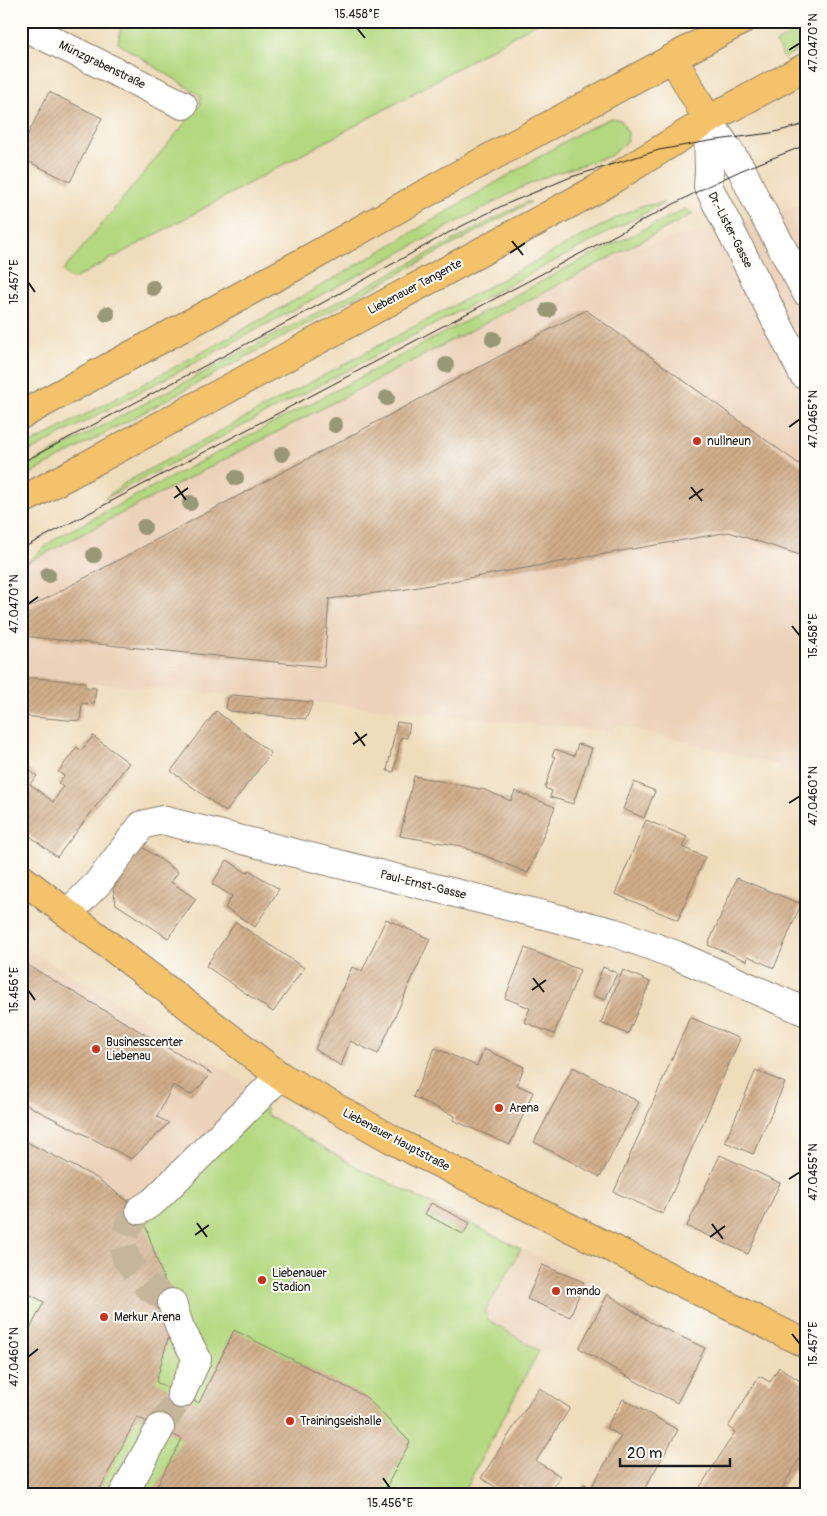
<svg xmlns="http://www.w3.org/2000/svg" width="827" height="1516" font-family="Pangolin,sans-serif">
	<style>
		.built { fill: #ecd2b9 }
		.grass { fill: #b4d880; stroke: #687a4e }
		.building { fill: url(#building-hatch) }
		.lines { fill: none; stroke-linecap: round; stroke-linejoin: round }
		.minor-tunnel { stroke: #c5b69b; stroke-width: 28; stroke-dasharray: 28 14; stroke-linecap: butt }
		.minor-casing { stroke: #867c6c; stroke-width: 30 }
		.major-casing { stroke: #867c6c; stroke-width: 30 }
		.minor { stroke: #fff; stroke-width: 28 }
		.major { stroke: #f3c26a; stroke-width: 28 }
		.tram { stroke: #1c1c1c; stroke-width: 1 }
		.tree { fill: #989777 }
		.ticks { fill: none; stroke: #1c1c1c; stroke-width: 2 }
		.poi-dot { fill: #c8321e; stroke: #fdfcf7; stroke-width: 2 }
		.labels { text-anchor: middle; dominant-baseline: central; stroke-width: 4; stroke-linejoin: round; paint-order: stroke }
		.street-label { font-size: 12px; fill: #1c1c1c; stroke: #fdfcf7 }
		.poi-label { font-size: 12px; fill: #1c1c1c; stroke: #fdfcf7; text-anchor: start }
		.neatline { fill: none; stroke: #1c1c1c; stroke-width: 2 }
		.ticks-label { font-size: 12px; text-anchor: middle; fill: #1c1c1c }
	</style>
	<defs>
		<pattern id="building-hatch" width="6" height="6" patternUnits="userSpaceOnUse" patternTransform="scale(1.25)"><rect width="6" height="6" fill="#d0ad8a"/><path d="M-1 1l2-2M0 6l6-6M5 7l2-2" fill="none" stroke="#b29476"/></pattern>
	</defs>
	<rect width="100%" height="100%" fill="#fdfcf7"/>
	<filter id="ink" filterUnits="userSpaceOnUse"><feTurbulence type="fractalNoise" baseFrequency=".02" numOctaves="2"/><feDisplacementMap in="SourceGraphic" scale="10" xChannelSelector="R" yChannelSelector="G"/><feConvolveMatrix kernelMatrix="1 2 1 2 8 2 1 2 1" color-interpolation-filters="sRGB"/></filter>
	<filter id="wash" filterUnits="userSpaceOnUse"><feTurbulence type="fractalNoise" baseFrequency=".0096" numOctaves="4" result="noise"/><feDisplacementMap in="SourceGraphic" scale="20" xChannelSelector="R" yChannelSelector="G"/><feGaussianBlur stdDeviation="1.12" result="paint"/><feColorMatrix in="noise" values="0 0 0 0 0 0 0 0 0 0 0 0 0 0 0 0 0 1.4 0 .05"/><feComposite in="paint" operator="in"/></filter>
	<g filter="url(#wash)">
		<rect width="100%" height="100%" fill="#efdcbb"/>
		<g class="built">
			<path d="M806,202V773L617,724L612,732L313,702L21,677V561L83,531L607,254L788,210Z"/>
			<path d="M21,945L143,1018L262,1094L140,1210L95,1177L21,1139Z"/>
			<path d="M521,1249L606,1286L562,1348L539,1351L488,1320L485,1312Z"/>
		</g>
		<g class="grass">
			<path d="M122,21H540L391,106L72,280L63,271L200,105L201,96L118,43Z"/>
			<path d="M806,26V46L784,58L776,43Z"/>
			<path d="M611,118L621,120L628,133L627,142L610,156L547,176L517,190L21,456V449L201,353L340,275L581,132Z"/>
			<path d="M526,202H531L21,479V469Z"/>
			<path d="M664,203L104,499L125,483L148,470L616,218L641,206Z"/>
			<path d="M685,209L693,214L25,564L56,538L578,262Z"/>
			<path d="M262,1094L267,1115L369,1174L382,1179L521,1249L485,1312L488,1320L539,1351L462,1495H21V1139L95,1177L140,1210Z"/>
		</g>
		<g id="blocks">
			<g class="building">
				<path d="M49,92L102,118L70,182L21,158V148Z"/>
				<path d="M586,310L806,469V557L729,532L407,589L329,599L324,667L21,636V612Z"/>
				<path d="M21,677L85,682V687L96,688L94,704L82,703L80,721L21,716Z"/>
				<path d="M232,695L313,702L306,719L230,711L226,708L228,698Z"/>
				<path d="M216,711L271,753L226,812L171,771Z"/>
				<path d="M397,722L410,724L407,738L401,737L394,772L387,771Z"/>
				<path d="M93,736L129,763L57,857L21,829V764L37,776L30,784L53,802L63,787L58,783L64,776L58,772L77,747L81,751Z"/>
				<path d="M578,744L592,748L573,804L550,797L552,791L545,788L555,757L552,756L555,749L574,756Z"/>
				<path d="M414,776L485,790L511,801L515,791L555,807L528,873L461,846L400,836Z"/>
				<path d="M634,782L655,791L644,818L623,809Z"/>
				<path d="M646,820L687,837L682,847L705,857L678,920L615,894Z"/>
				<path d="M141,846L178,872L171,882L196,899L168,938L116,904L113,889Z"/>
				<path d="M227,860L247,873L249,870L279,889L255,927L225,908L232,896L212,884Z"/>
				<path d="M737,878L801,904L774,968L748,956L747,961L708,945Z"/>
				<path d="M386,919L430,939L378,1054L350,1041L341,1066L315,1049L352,967L362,971Z"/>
				<path d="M236,922L304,968L273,1012L206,966Z"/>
				<path d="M525,948L580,970L554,1034L524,1022L530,1008L505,998Z"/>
				<path d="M21,961L212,1074L191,1095L173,1085L157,1117L169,1123L132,1159L21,1102Z"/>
				<path d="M603,967L617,973L605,1000L592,995Z"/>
				<path d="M623,970L650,982L628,1034L601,1023Z"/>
				<path d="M690,1017L740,1039L663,1214L614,1192Z"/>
				<path d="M435,1048L477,1066L484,1049L524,1067L517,1085L533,1092L510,1145L453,1120L455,1116L413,1097Z"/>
				<path d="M573,1067L639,1102L600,1177L534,1142Z"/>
				<path d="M756,1070L785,1083L753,1154L725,1142Z"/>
				<path d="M21,1139L95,1177L140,1210L172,1303L170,1331L156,1382L199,1403L234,1330L366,1397L410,1442L382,1495H152L182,1439L137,1417L97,1495H21V1346L44,1302L21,1290Z"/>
				<path d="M720,1155L780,1183L748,1254L687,1226Z"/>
				<path d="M431,1203L470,1223L463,1234L425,1214Z"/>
				<path d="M542,1265L584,1282L570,1317L527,1299Z"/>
				<path d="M608,1294L650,1322L705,1348L677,1403L626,1376L579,1348Z"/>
				<path d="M779,1367L806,1385V1448L778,1495H695L735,1432L728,1427L759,1376L770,1382Z"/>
				<path d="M539,1388L570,1408L536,1461L560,1476L548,1495H535L519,1485L513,1495H508L481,1478Z"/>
				<path d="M623,1399L678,1430L641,1495H578L584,1484L591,1488L621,1436L606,1428Z"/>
			</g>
		</g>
	</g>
	<g filter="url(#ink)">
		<use href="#blocks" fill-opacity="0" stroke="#867c6c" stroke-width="1"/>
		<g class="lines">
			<g class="minor-tunnel">
				<path d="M140,1210L128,1227L122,1242L126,1258L147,1286L172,1303"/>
				<path d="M160,1428L181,1394"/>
			</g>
			<g class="minor-casing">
				<g id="minor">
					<path d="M21,25L183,105"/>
					<path d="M708,120L709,172L708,186L803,374L806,376"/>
					<path d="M708,120L742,170L756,200L806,292"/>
					<path d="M68,913L98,883L142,825L162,820L616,933L676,955L806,1012"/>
					<path d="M140,1210L154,1201L280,1076"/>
					<path d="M172,1303L180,1328L197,1359L181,1394"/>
					<path d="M123,1495L160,1428"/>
				</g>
			</g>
			<g class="major-casing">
				<g id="major">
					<path d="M673,58L708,120"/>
					<path d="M21,415L305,261L469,169L741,21"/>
					<path d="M21,501L597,189L708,120L806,67"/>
					<path d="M21,878L280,1076L402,1145L806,1344"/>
				</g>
			</g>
			<use href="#minor" class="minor"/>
			<use href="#major" class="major"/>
			<g class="tram">
				<path d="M21,463L297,317L448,233L504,205L571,177L659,150L709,141L771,133L806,124"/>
				<path d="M21,549L708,186L742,170L806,145"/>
			</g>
		</g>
		<g class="tree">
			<circle cx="153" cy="288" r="8"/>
			<circle cx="548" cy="310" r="8"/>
			<circle cx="107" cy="314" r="8"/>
			<circle cx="493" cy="339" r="8"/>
			<circle cx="446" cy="365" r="8"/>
			<circle cx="387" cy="398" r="8"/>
			<circle cx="335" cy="425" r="8"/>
			<circle cx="282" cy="454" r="8"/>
			<circle cx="236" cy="478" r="8"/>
			<circle cx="190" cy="503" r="8"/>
			<circle cx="144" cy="527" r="8"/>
			<circle cx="94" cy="555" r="8"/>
			<circle cx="48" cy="575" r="8"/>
		</g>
	</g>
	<path class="ticks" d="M357,28L365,38M789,50L800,43M512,241L523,255M510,253L525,243M28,282L35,292M789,427L800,419M176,486L186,500M691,487L702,501M174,498L188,488M689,499L703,489M28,604L38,597M792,626L800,636M355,732L365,746M353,744L367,734M789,803L800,796M533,978L544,992M28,990L35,1000M532,990L546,980M789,1179L800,1172M197,1223L207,1237M712,1224L723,1239M195,1235L209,1225M710,1237L725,1226M792,1334L800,1344M28,1357L38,1349M383,1478L390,1488"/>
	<g class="poi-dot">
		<circle cx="697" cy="441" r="5"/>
		<circle cx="96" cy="1049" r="5"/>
		<circle cx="499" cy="1108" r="5"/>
		<circle cx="262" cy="1280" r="5"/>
		<circle cx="556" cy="1291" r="5"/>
		<circle cx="104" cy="1317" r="5"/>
		<circle cx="290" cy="1421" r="5"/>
	</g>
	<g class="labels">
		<g class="street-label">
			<text transform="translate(102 65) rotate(26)">Münzgrabenstraße</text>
			<text transform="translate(730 230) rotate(63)">Dr.-Lister-Gasse</text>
			<text transform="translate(415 287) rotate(-28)">Liebenauer Tangente</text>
			<text transform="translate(423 885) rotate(14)">Paul-Ernst-Gasse</text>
			<text transform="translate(396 1140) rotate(28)">Liebenauer Hauptstraße</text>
		</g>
		<g class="poi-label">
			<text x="707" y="441">nullneun</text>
			<text x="106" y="1042">Businesscenter<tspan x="106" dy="14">Liebenau</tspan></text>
			<text x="509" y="1108">Arena</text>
			<text x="272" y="1273">Liebenauer<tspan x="272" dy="14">Stadion</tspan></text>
			<text x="566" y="1291">mando</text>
			<text x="114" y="1317">Merkur Arena</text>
			<text x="300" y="1421">Trainingseishalle</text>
		</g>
	</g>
	<rect width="827" height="1516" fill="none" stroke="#fdfcf7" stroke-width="55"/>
	<path d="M620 1458v8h110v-8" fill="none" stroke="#1c1c1c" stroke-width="2.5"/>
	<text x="627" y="1458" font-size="15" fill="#1c1c1c" stroke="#fdfcf7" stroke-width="4" paint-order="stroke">20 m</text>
	<rect x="28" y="28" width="772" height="1460" class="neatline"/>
	<g class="ticks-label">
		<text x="357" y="18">15.458°E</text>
		<text transform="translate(813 43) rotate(-90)" y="4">47.0470°N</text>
		<text transform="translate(14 282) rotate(-90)" y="4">15.457°E</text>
		<text transform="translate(813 419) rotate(-90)" y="4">47.0465°N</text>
		<text transform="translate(14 604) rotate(-90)" y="4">47.0470°N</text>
		<text transform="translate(813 636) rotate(-90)" y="4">15.458°E</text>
		<text transform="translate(813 796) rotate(-90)" y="4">47.0460°N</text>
		<text transform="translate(14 990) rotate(-90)" y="4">15.456°E</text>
		<text transform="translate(813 1172) rotate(-90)" y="4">47.0455°N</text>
		<text transform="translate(813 1344) rotate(-90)" y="4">15.457°E</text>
		<text transform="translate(14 1357) rotate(-90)" y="4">47.0460°N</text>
		<text x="390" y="1507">15.456°E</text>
	</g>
</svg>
